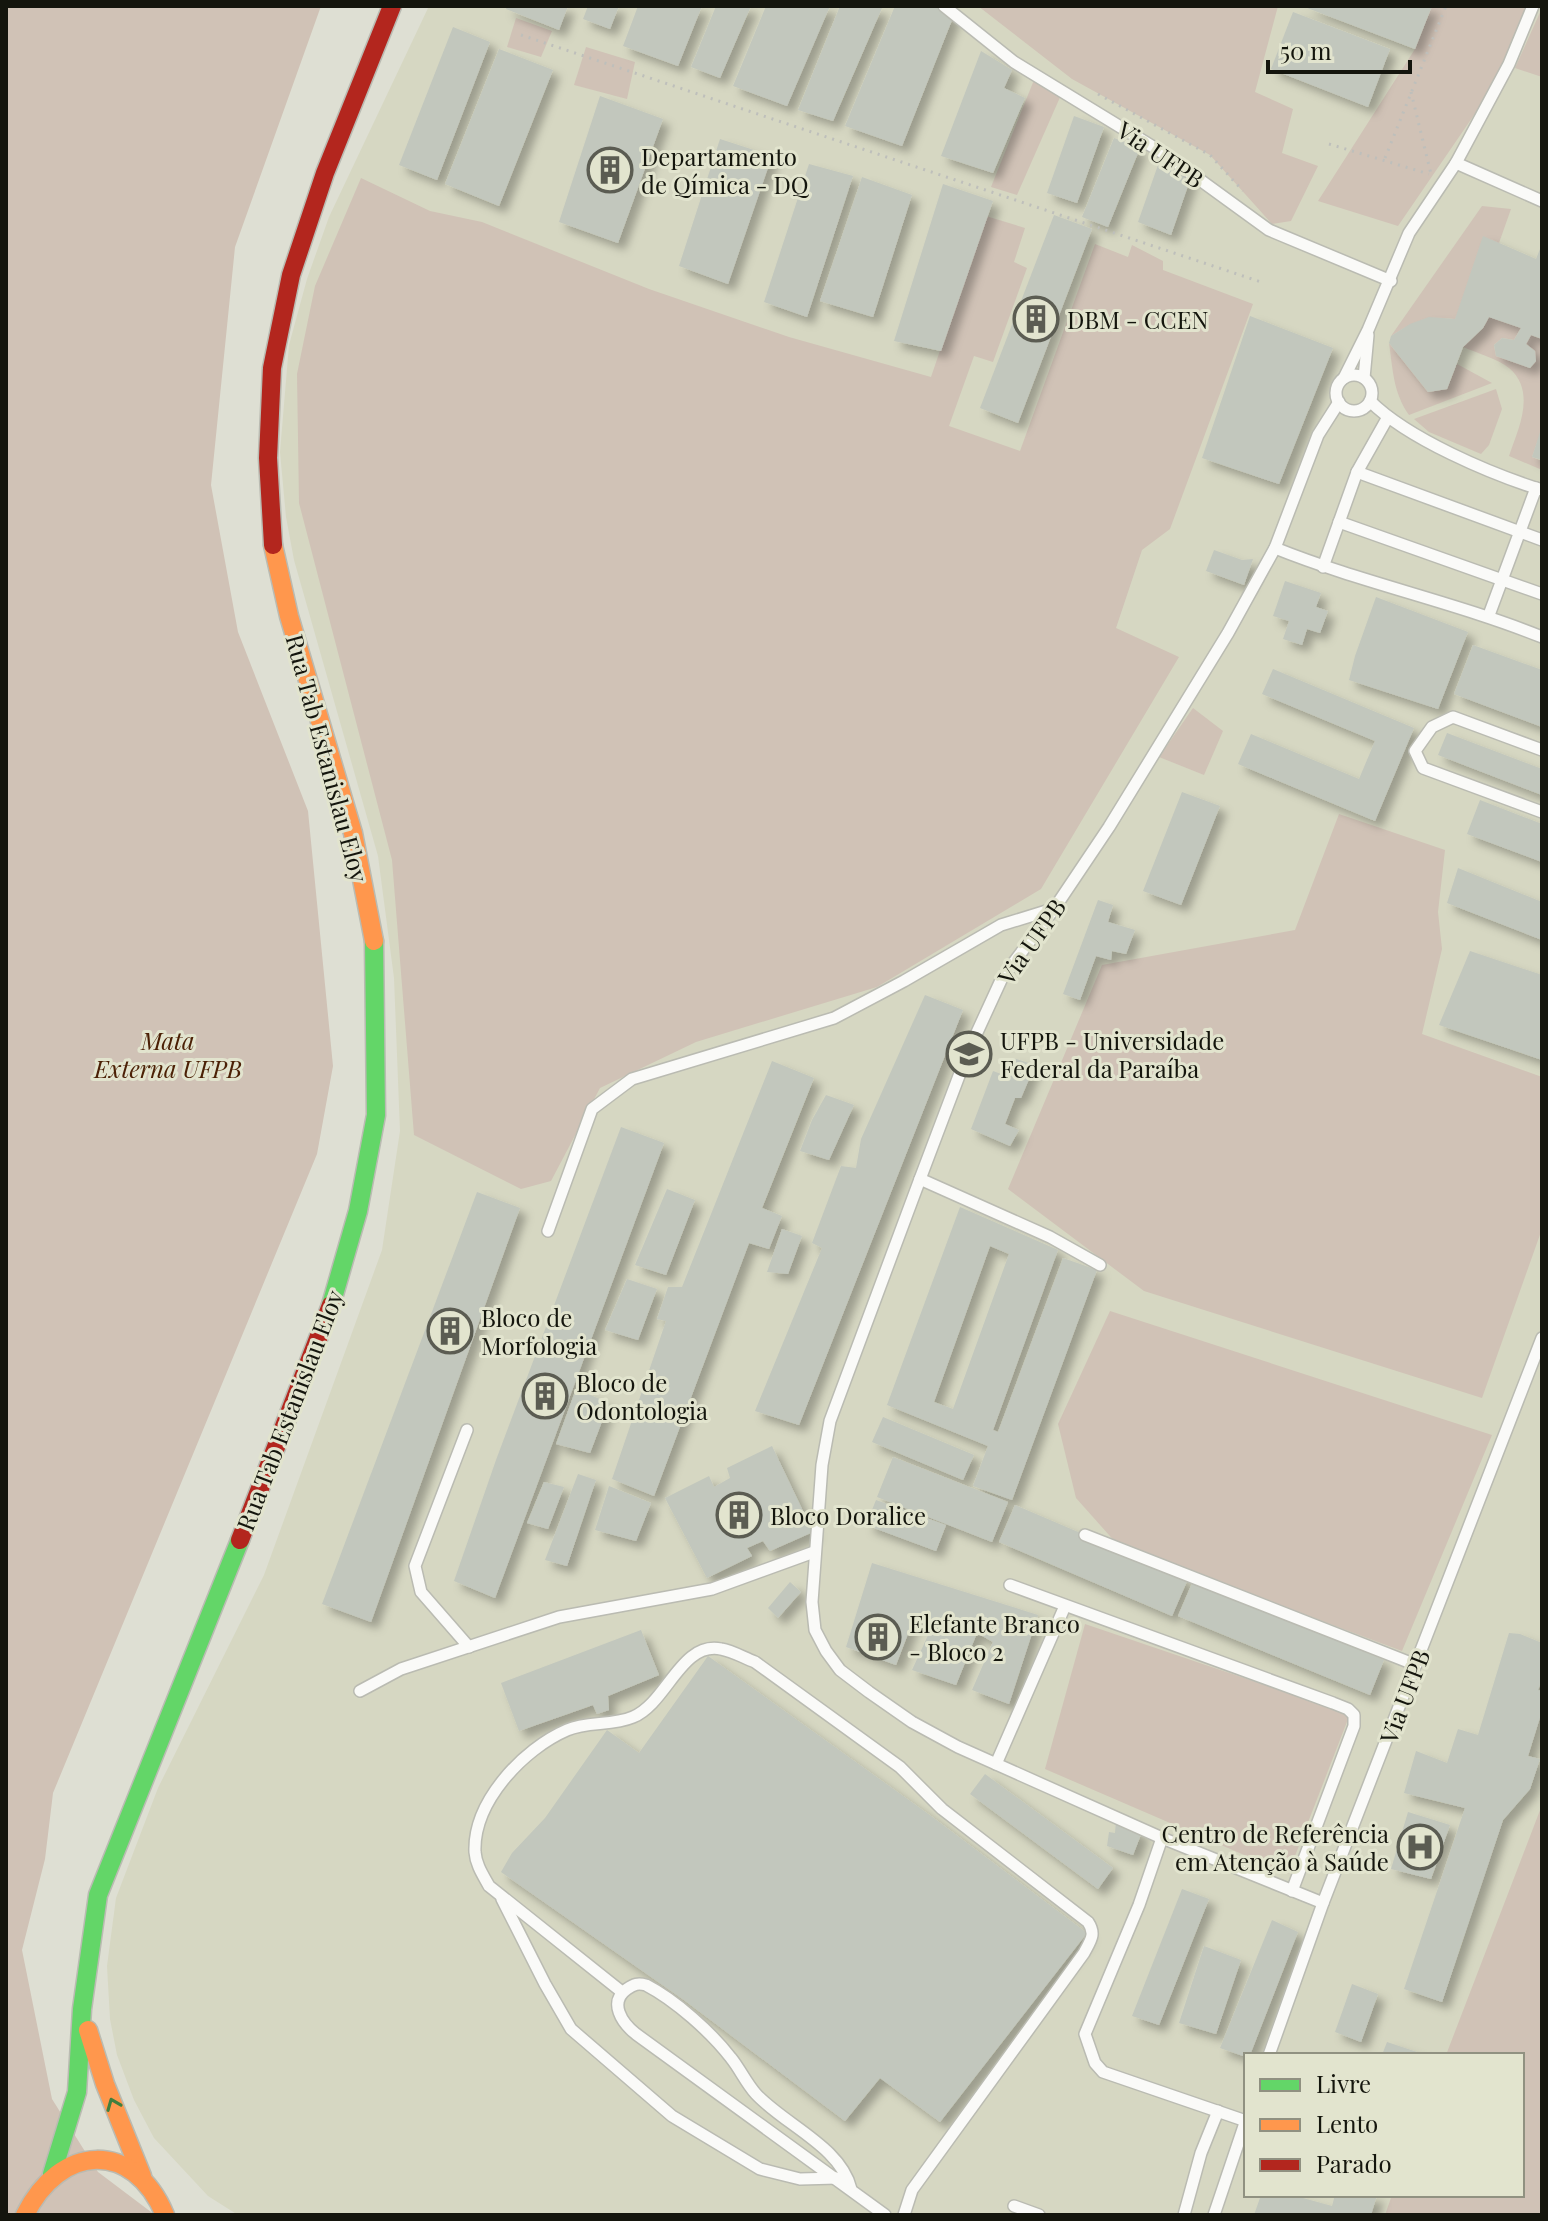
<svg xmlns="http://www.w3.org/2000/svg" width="1548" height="2221" font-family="'Playfair Display',serif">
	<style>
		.built { fill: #d6d7c2; fill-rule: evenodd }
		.green { fill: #d0c2b6 }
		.building { fill: #c2c7bd; fill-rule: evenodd; filter: url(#shadow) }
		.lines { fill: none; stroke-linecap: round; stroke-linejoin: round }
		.lane-casing { stroke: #babbb2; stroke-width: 14 }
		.fast-casing { stroke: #babbb2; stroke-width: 21 }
		.slow-casing { stroke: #babbb2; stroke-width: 21 }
		.jam-casing { stroke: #babbb2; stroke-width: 21 }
		.path { stroke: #bebfbb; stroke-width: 3; stroke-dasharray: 2 6; stroke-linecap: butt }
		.lane { stroke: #fafaf8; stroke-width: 11 }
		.fast { stroke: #63d668; stroke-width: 18 }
		.slow { stroke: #ff974d; stroke-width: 18 }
		.jam { stroke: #b3261e; stroke-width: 18 }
		.oneway { stroke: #3f7f3f }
		.labels { text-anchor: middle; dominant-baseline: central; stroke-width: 6; stroke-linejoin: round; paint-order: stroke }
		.street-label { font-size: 24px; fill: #14150d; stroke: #e2e4ce }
		.poi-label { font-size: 24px; fill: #14150d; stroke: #e2e4ce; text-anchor: start }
		.park-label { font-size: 24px; font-style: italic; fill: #4b2005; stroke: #e2e4ce }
	</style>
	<defs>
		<filter id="shadow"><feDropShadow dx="7" dy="7" stdDeviation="4" flood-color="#0004"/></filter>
	</defs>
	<rect width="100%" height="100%" fill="#dedfd3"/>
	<path class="built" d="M429,6H1542V2215H238L208,2196L154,2138L134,2100L117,2055L110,2019L107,1966L116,1898L158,1788L264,1575L382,1250L400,1131L394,978L378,856L294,560L286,517L280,452L289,345L307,279L329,217ZM1246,2055H1522V2195H1246Z"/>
	<g class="green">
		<path d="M6,6H321L235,247L211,485L238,632L308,811L333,1066L317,1154L53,1793L45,1859L22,1950L52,2099L98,2172L155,2215H6Z"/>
		<path d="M978,6H1278L1255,92L1293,109L1282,153L1318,166L1291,221L1272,224L1210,155L1072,79Z"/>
		<path d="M1432,6H1527L1498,80L1398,226L1318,201L1415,49Z"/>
		<path d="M1542,8V77L1515,68Z"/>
		<path d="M516,18L552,31L541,57L507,47Z"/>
		<path d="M586,47L635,62L627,99L574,85Z"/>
		<path d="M1034,80L1061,95L1017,195L991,187Z"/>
		<path d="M361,178L430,211L482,222L649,289L789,337L931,377L986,216L1025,228L1014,262L1027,268L993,362L974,356L949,426L1020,451L1095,244L1128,257L1132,245L1163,261V270L1253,304L1170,529L1142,550L1116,628L1179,657L1041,889L877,987L696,1042L600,1088L551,1181L521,1189L414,1135L392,860L299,503L297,374L315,286Z"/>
		<path d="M1482,206L1511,209L1499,243L1455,319C1426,317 1416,320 1391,336Z"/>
		<path d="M1489,317L1521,328L1514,340L1502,338L1494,345L1496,356L1530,368L1536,361L1526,344L1531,335L1542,339V428L1532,457L1542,461V470L1509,456C1518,429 1537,392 1509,368C1498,359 1477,353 1463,347L1483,328Z"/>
		<path d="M1389,343L1428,392L1447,389L1457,364L1492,383L1409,415C1393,392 1393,370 1389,343Z"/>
		<path d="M1496,389L1502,409L1489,445L1481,454L1429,432L1414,419Z"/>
		<path d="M1193,708L1223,731L1204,775L1159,757Z"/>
		<path d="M1339,814L1445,850L1438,912L1442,949L1422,1034L1542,1077V1229L1482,1398L1144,1291L1008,1189L1102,965L1295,930Z"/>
		<path d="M1110,1311L1492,1435L1402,1651L1117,1544L1076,1498L1058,1424Z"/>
		<path d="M1085,1624L1350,1714L1288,1874L1045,1769Z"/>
		<path d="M1542,1805V2215H1385L1392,2195H1522V2055H1446Z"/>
	</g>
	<g class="building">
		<path d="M507,6H568L559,30L506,9Z"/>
		<path d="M588,6H619L610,29L583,19Z"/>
		<path d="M638,6H702L678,66L623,46Z"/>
		<path d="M716,6H751L720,78L691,67Z"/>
		<path d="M766,6H830L787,106L733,86Z"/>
		<path d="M840,6L882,8L833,121L798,110Z"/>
		<path d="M895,6H932L954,15L902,146L845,126Z"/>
		<path d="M1302,6H1432L1415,49Z"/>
		<path d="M1293,12L1390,49L1368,107L1271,69Z"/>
		<path d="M453,27L490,42L437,180L399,165Z"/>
		<path d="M499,49L553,70L499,206L445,184Z"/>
		<path d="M981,51L1012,70L1004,88L1025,98L993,173L941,156Z"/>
		<path d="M600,96L663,119L618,243L559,222Z"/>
		<path d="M1074,116L1104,127L1077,203L1047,193Z"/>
		<path d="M1114,138L1140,148L1108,227L1082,217Z"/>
		<path d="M720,139L772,156L728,284L679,266Z"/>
		<path d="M809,164L853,176L807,317L764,302Z"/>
		<path d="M1158,165L1191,177L1171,235L1138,222Z"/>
		<path d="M862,177L912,195L873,317L820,301Z"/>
		<path d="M943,184L993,201L941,351L894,341Z"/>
		<path d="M1054,215L1092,229L1018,423L980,408Z"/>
		<path d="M1483,236L1536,259L1542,244V339L1531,335L1526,344L1535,351L1536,361L1530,368L1496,356L1494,345L1502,338L1514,340L1521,328L1489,317L1483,328L1463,347L1447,389L1428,392L1389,343L1391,336L1410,324L1429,317L1455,319Z"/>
		<path d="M1250,316L1333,348L1279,484L1202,458Z"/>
		<path d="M1541,429H1542V460L1532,457Z"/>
		<path d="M1214,550L1242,560L1253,559L1244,585L1206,571Z"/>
		<path d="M1285,581L1321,593L1316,607L1328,611L1320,633L1307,629L1302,645L1283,639L1289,621L1273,616Z"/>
		<path d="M1376,597L1468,632L1438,709L1349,680L1355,656Z"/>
		<path d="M1473,645L1542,670V727L1454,694Z"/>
		<path d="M1273,669L1414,728L1375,821L1238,764L1251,734L1359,779L1375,741L1262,694Z"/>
		<path d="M1447,733L1542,769V795L1438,755Z"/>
		<path d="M1182,792L1220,806L1181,905L1143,891Z"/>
		<path d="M1480,800L1542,824V862L1467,834Z"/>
		<path d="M1458,868L1542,902V940L1447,903Z"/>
		<path d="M1098,900L1113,905L1108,922L1135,930L1126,954L1112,951L1111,960L1096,956L1080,1000L1063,994Z"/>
		<path d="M1470,951L1542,975V1060L1439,1025Z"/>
		<path d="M925,995L963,1010L799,1425L755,1411L822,1248L812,1243L841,1166L856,1168L861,1139Z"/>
		<path d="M1013,1058L1035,1065L1021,1098H1015L1005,1124L1019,1130L1010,1146L971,1129L993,1071L1004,1075Z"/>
		<path d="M772,1061L814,1078L762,1208L782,1216L769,1249L749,1243L654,1496L612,1479L666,1321L657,1319L668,1287H682Z"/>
		<path d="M826,1095L854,1105L829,1160L800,1151L812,1120Z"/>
		<path d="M621,1127L664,1143L495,1598L454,1581L496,1460Z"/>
		<path d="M667,1189L695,1200L666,1275L635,1265Z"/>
		<path d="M477,1192L520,1208L371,1622L322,1604Z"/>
		<path d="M960,1207L1058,1250L993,1430L998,1432L1063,1258L1097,1270L1012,1500L973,1486L988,1446L887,1405ZM990,1246L1009,1254L953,1409L934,1402Z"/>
		<path d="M782,1229L802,1236L788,1274L767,1272Z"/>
		<path d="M627,1279L657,1289L638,1340L605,1330Z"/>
		<path d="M576,1389L609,1403L590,1453L556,1444Z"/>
		<path d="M883,1417L974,1455L963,1480L872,1442Z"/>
		<path d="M772,1446L813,1532L770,1551L763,1541L747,1548L752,1556L707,1578L665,1498L709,1476L714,1487L730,1478L727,1468Z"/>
		<path d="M893,1457L1008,1502L992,1542L877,1497Z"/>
		<path d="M578,1474L596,1480L567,1566L545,1560Z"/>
		<path d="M544,1482L564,1487L548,1529L527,1523Z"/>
		<path d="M609,1486L651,1503L636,1541L595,1530Z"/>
		<path d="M876,1500L946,1525L936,1551L866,1525Z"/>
		<path d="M1015,1505L1188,1579L1172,1616L999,1542Z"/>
		<path d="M872,1563L1038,1615L1009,1704L972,1690L993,1642L977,1633L956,1685L912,1670L935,1620L916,1613L896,1665L846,1647Z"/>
		<path d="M1193,1581L1384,1660L1370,1695L1178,1616Z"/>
		<path d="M790,1582L801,1592L778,1618L768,1608Z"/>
		<path d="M641,1630L659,1675L608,1696L609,1710L597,1714L593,1705L519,1731L501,1683Z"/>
		<path d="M1509,1633L1520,1634L1542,1643V1680L1538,1690L1542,1691V1711L1528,1756L1540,1759L1530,1789L1503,1820L1442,2002L1404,1989L1465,1808L1404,1793L1416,1751L1447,1763L1458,1729L1478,1735Z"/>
		<path d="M708,1656L931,1816L1087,1933L940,2122L880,2078L845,2121L684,2000L501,1872L512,1853L545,1818L607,1730L639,1753Z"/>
		<path d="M985,1774L1113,1868L1098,1889L970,1794Z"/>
		<path d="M1408,1812L1450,1825L1431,1879L1391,1869Z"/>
		<path d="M1116,1821L1142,1832L1133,1855L1107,1846L1109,1832L1115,1833Z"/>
		<path d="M1182,1889L1209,1899L1159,2025L1132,2016Z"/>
		<path d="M1272,1920L1298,1932L1250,2055L1246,2057L1220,2048Z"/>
		<path d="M1204,1946L1241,1960L1216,2034L1179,2023Z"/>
		<path d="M1352,1984L1378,1994L1361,2042L1335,2032Z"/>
		<path d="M1387,2042L1423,2054V2055H1382Z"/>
		<path d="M1261,2195H1292L1332,2206L1335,2195H1377L1371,2215H1254Z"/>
	</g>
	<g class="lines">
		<g class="lane-casing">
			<g id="lane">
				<path d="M944,6L1014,62L1163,153L1269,230L1391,281"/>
				<path d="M1456,163L1542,201"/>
				<circle cx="1354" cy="393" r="18"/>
				<path d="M1344,378L1368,330L1409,233L1456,163L1509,64L1533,6"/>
				<path d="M1364,378L1368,335"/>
				<path d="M1370,401C1408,439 1491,474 1542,490"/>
				<path d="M1357,472L1542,540"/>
				<path d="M1339,522L1542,594"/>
				<path d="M1275,548C1362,583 1455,602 1542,637"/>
				<path d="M1323,567L1357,472L1388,417"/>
				<path d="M1489,615L1536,488"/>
				<path d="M1542,750L1453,717L1432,727L1415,751L1423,768L1542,812"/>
				<path d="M920,1179L830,1421L822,1465L812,1602L815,1630L826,1651L840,1670L869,1692L912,1722L958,1747L1162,1838L1323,1903"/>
				<path d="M548,1231L592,1109L632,1079L834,1018L904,981L1001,925L1053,909"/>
				<path d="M1100,1265L1050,1237L920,1179L968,1052L1002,978L1054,909L1109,827L1228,633L1275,548L1318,435L1339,402"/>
				<path d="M467,1430L415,1566L421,1592L469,1647"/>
				<path d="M1085,1535L1416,1665"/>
				<path d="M1010,1585L1333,1703L1348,1709L1354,1715V1726L1292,1891"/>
				<path d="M360,1691L401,1669L559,1617L712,1589L814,1552"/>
				<path d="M996,1764L1065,1606"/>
				<path d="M1162,1838L1139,1905L1085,2034L1095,2063L1103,2072L1246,2121"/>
				<path d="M502,1899L545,1984L571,2029L672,2116L760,2169L800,2179L837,2178"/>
				<path d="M622,1992L489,1886C483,1875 476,1865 475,1852C473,1802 523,1749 567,1730C587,1721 612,1726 633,1717C667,1703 681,1641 721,1649C733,1651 744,1658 755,1662L900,1767L942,1809L1088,1922C1096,1934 1091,1940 1084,1953L912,2190L904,2215"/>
				<path d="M1269,2055L1323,1903L1542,1338"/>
				<path d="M851,2189C841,2147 785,2125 756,2094C746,2083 740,2069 731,2058C711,2032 675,2000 646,1985C638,1983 634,1984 627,1989C608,2002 622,2023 636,2034L885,2215"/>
				<path d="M1014,2206L1039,2215"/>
				<path d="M1184,2215L1201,2153L1218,2111"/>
				<path d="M1214,2215L1246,2120"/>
			</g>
		</g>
		<g class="fast-casing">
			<g id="fast">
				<path d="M331,1305L358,1211L376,1115L374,941"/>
				<path d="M52,2174L77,2092L82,2009L98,1895L240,1540"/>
			</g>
		</g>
		<g class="slow-casing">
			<g id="slow">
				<path d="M273,545L289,616L353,833L374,941"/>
				<path d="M88,2030L105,2084L142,2176"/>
				<path d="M25,2215C60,2144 133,2139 165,2215"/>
			</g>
		</g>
		<g class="jam-casing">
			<g id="jam">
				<path d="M273,545L268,458L272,368L291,275L325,173L392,6"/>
				<path d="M240,1540L331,1305"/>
			</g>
		</g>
		<g class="path">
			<path d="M521,35L1261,282"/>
			<path d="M1411,92L1431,174"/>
			<path d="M1098,94L1210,155L1243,191"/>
			<path d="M1329,144L1429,174"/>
			<path d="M1385,158L1446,6"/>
		</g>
		<use href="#lane" class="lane"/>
		<use href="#fast" class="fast"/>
		<use href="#slow" class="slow"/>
		<use href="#jam" class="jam"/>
	</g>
	<defs><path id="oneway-chevron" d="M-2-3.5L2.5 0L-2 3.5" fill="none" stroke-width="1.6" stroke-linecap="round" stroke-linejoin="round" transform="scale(2)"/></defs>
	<use class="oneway" href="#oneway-chevron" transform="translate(113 2104) rotate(-112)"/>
	<defs>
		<g id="building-ring" transform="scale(2.3)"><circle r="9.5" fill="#e2e4ce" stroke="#5b5c52" stroke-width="1.5"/><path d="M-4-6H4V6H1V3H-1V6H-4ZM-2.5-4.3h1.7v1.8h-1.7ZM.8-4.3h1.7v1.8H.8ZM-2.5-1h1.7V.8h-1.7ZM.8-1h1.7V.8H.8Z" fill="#5b5c52"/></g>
		<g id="university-ring" transform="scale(2.3)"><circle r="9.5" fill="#e2e4ce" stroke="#5b5c52" stroke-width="1.5"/><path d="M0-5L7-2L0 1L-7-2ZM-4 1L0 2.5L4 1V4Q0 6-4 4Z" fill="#5b5c52"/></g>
		<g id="hospital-ring" transform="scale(2.3)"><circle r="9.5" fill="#e2e4ce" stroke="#5b5c52" stroke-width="1.5"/><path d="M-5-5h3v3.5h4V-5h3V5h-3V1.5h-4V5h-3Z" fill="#5b5c52"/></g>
	</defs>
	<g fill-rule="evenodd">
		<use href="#building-ring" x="610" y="170"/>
		<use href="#building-ring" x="1036" y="319"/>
		<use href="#university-ring" x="969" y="1054"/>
		<use href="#building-ring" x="450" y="1331"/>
		<use href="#building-ring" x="545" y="1396"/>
		<use href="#building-ring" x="739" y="1515"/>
		<use href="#building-ring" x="878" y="1637"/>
		<use href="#hospital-ring" x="1420" y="1847"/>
	</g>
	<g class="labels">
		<g class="street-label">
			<text transform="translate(1161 154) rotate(34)">Via UFPB</text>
			<text transform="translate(328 758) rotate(75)">Rua Tab Estanislau Eloy</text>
			<text transform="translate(1031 941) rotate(-55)">Via UFPB</text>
			<text transform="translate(289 1410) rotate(-69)">Rua Tab Estanislau Eloy</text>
			<text transform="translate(1404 1696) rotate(-69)">Via UFPB</text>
		</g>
		<g class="poi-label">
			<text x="641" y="156">Departamento<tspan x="641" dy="28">de Qímica - DQ</tspan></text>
			<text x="1067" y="319">DBM - CCEN</text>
			<text x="1000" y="1040">UFPB - Universidade<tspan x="1000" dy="28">Federal da Paraíba</tspan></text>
			<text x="481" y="1317">Bloco de<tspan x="481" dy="28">Morfologia</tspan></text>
			<text x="576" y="1382">Bloco de<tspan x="576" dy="28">Odontologia</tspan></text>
			<text x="770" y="1515">Bloco Doralice</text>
			<text x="909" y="1623">Elefante Branco<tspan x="909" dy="28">- Bloco 2</tspan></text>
			<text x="1389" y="1833" text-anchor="end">Centro de Referência<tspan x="1389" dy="28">em Atenção à Saúde</tspan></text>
		</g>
		<g class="park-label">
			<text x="168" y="1040">Mata<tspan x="168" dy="28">Externa UFPB</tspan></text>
		</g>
	</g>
	<rect width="1548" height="2221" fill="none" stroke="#14150d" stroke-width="16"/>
	<rect x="1244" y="2053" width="280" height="144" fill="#e2e4ce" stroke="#909181" stroke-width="2"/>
	<rect x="1260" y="2079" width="40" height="12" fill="#63d668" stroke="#909181" stroke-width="2"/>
	<text x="1316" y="2093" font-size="24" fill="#14150d">Livre</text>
	<rect x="1260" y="2119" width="40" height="12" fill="#ff974d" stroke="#909181" stroke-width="2"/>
	<text x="1316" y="2133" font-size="24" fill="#14150d">Lento</text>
	<rect x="1260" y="2159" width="40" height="12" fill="#b3261e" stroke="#909181" stroke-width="2"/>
	<text x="1316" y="2173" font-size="24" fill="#14150d">Parado</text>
	<path d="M1268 60v12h142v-12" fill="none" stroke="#14150d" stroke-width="4"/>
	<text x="1280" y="60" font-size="24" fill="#14150d" stroke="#e2e4ce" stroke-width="6" paint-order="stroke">50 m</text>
</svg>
